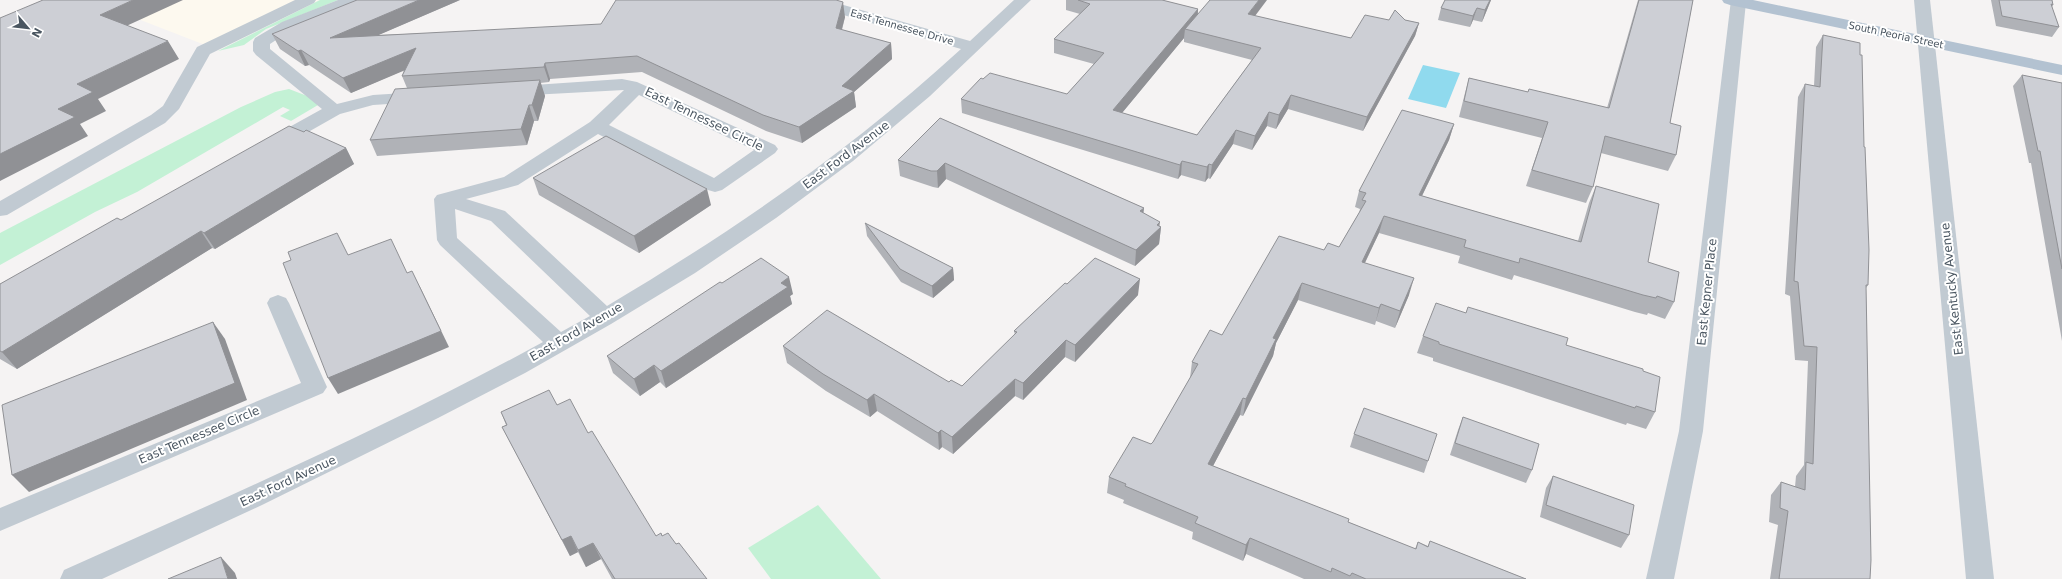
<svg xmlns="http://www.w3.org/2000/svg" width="2062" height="579" font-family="'DejaVu Sans',sans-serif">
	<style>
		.commercial { fill: #fdf9ef }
		.green { fill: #c3f1d5 }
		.water { fill: #90daee }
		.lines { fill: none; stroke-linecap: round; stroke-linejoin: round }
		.minor { fill: #c1cad2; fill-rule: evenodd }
		.major { fill: #b3c2d1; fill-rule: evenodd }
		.wall { fill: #b0b2b7; fill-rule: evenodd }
		.shaded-wall { fill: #909195 }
		.building { fill: #cdcfd5; stroke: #909195 }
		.labels { text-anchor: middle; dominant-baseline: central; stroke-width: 4; stroke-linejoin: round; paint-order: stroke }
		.far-street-label { font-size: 10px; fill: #4a5661; stroke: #fff }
		.street-label { font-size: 12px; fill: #4a5661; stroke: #fff }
	</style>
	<rect width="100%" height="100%" fill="#f5f3f3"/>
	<path class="commercial" d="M89,0H319L218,50Z"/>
	<g class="green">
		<path d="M320,0H338L266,29L244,45L218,51Z"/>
		<path d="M289,89L315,99L318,105L291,121L280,116L290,110L283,107L137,192L95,212L0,265V233L241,107L275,92Z"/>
		<path d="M818,505L881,579H771L748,548Z"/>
	</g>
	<path class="water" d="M1423,65L1460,73L1446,108L1408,99Z"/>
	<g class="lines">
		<g class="minor">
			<path d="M295,0H316L314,3L210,54L179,109L165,123L7,215L0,216V201L151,115L163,106L197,47Z"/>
			<path d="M338,0H361L359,3L294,28L270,44V49L337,104L373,95L420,92L426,93L429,97L426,101L420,102L373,105L340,114L280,148L273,150L266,148L264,144L266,140L322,109L256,55L253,51V42L255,38L282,22Z"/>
			<path d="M800,0H826L970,41L1014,0H1031L930,96L853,161L776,218L695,273L611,324L525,373L438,418L262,505L102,579H60L64,570C225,498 388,427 543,342L440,245L437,240L434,199L437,195L504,177L590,122L624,90L512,96L506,95L503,91L506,87L622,79L637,82L775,145L778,149L775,153L722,190L715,192L708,190L598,134L518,185L466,199L505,211L607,306C736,229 850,151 961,49L802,3ZM639,95L754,150L714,178L609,125ZM455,209L491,221L590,316L561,332L457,238Z"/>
			<path d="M1731,0H1745L1746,2L1703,431L1674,579H1646L1679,431Z"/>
			<path d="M1914,0H1930L1994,579H1966Z"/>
			<path d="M278,295L286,298L289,303L327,387L323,393L0,531V508L301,383L267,303L270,298Z"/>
		</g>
		<path class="major" d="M1722,0H1753L2062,65V75L1730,5L1724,3Z"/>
	</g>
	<g class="wall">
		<path d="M460,0L378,35L845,17L842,30L891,43L892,59L854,92L856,107L802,143L766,131L642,72L550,79L549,82L540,83L545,96L538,121H534L527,145L377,156L370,140L407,88L402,76L404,70L351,93L309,65L305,66L280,49L272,34Z"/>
		<path d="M1066,0H1161L1198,9V14L1255,16L1351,38L1389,20H1405L1419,23L1415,36L1363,131L1288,109L1276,129L1267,126L1252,150L1233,144L1210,179L1208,178L1205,182L1181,175L1178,179L962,113L961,99L1067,94L1094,64L1054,53V39L1080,14L1066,10ZM1184,38V42L1252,60L1197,135L1122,113Z"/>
		<path d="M1445,0H1491L1482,22L1473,20L1470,27L1438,20L1441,8Z"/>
		<path d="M1638,0H1693L1670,123L1676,155L1668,171L1601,153L1593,187L1586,203L1526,186L1542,138L1459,117L1465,93L1469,78L1528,92L1607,108Z"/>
		<path d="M1991,0H2052L2053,5L2052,7L2059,27L2052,37L1996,26Z"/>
		<path d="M1823,35L1864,147L1868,285L1866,288L1870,579H1770L1778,525L1769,522L1771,495L1781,482L1795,487L1796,476L1804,465L1808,361L1795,360L1790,296L1785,294L1798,97L1805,84L1814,86L1816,47Z"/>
		<path d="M2022,75L2062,83V341L2031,163H2029L2013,86Z"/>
		<path d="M940,118L1144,208L1143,213L1161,227L1159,244L1135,266L946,179L938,188L933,187L900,176L898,160Z"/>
		<path d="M1454,124L1449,140L1422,196L1578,241L1589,203L1596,186L1648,262L1674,302L1665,319L1648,313L1647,315L1635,312L1514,275L1512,280L1458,263L1460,256L1379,233L1365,263L1409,295L1395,328L1376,321L1375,325L1298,300L1276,343L1273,356L1243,416L1240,415L1213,466L1348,522L1415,549L1418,542L1428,546L1430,541L1526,579H1304L1246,554L1243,561L1192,539L1193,532L1123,503L1124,500L1107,493L1109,477L1153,442L1190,378L1192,362L1222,335L1324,250L1339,247L1359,213L1360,209L1355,207L1359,191Z"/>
		<path d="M304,132L346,148L354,164L215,249L212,248L17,369L0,359V284L121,220Z"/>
		<path d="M533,178L711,205L639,253L539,195Z"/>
		<path d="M865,223L953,268L954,280L933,298L901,282L867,236Z"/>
		<path d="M722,283L793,294L790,296L792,304L666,388L660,382L640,396L613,373L607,356Z"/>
		<path d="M1067,284L1138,295L1075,362L1065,357L1023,400L1015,396L953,454L942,447L939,450L877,411L870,417L826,391L787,363L783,346L949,382L962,386L1015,335L1014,331Z"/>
		<path d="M1423,336L1566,345L1655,412L1646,429L1627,423L1626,425L1433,361V358L1417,353Z"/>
		<path d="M557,405L588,433L656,536H662L676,544L707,579H612L601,559L586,567L578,552L570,556L502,427L506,425L501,412Z"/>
		<path d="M1463,417L1532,470L1526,483L1450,455L1458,430Z"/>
		<path d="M1354,434L1428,461L1424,473L1350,447Z"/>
		<path d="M1553,476L1629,535L1621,548L1540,517L1546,488Z"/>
	</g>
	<g class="shaded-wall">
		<path d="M133,0H183L111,33L100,15Z"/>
		<path d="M419,0H460L337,53L330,38Z"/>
		<path d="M1259,0H1267L1246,28L1248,14Z"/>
		<path d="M1490,0H1491L1482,22L1485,10Z"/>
		<path d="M843,2L845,17L838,43L836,28Z"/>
		<path d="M1477,8L1473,20L1470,27L1473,16Z"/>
		<path d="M1198,9L1197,23L1185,29L1184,38L1112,125L1113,110Z"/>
		<path d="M1419,23L1415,36L1363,131L1367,117Z"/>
		<path d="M168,41L179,59L98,99L106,111L80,124L88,136L0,181V154L58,109L77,84Z"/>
		<path d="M891,43L892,59L854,92L856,107L802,143L799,127L842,86Z"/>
		<path d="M416,48L422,63L351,93L343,78Z"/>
		<path d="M301,50L309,65L305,66L298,51Z"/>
		<path d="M545,63L550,79L549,82L544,67Z"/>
		<path d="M540,80L545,96L538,121L532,105Z"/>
		<path d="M1291,95L1288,109L1276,129L1279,115Z"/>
		<path d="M529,105L534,121L527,145L521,129Z"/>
		<path d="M1269,112L1267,126L1252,150L1255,136Z"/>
		<path d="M1454,124L1449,140L1414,212L1419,195Z"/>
		<path d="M1236,130L1233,144L1210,179L1212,165Z"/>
		<path d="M346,148L354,164L215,249L204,233Z"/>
		<path d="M1182,161L1181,175L1178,179L1180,165Z"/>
		<path d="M945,163L946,179L938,188L937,171Z"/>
		<path d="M1209,164L1208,178L1205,182L1207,167Z"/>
		<path d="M707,189L711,205L639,253L634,236Z"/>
		<path d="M1144,208L1142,224L1140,211Z"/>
		<path d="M1384,216L1379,233L1357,279L1362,262Z"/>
		<path d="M1160,222L1159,228L1161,227L1159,244L1135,266L1136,250Z"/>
		<path d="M201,231L212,248L17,369L2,352Z"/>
		<path d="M953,268L954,280L933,298L932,286Z"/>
		<path d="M789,277L793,294L790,296L792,304L666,388L661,371Z"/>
		<path d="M1414,278L1409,295L1395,328L1400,311Z"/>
		<path d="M1140,279L1138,295L1075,362V345Z"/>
		<path d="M1302,283L1298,300L1276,343L1273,356L1243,416L1246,399L1273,338Z"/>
		<path d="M420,287L449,347L338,394L328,378Z"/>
		<path d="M1381,304L1376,321L1375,325L1379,308Z"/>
		<path d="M213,322L225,339L247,400L29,492L12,475Z"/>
		<path d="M1066,340L1065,357L1023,400V383Z"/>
		<path d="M654,365L660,382L640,396L634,379Z"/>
		<path d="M1015,379V396L953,454L952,437Z"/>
		<path d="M874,394L877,411L870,417L867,400Z"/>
		<path d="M1243,398L1240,415L1205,481L1208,464Z"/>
		<path d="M941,430L942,447L939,450L938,433Z"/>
		<path d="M571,536L578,552L570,556L562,540Z"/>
		<path d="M1250,538L1246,554L1243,561L1246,545Z"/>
		<path d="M593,543L601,559L586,567L578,550Z"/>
		<path d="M221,557L235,573L237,579H228Z"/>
	</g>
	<g class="building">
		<path d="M43,0H133L100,15L168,41L77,84L93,92L58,109L75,117L0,154V18Z"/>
		<path d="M357,0H419L330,38L601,24L616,0H836L843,2L836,28L891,43L842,86L854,91L799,127L763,115L637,56L545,63L544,67L402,76L416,48L343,78L301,50L298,51L272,34Z"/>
		<path d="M1078,0H1162L1198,9L1113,110L1197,135L1261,48L1185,29L1210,0H1259L1248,14L1351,38L1365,15L1389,20L1395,10L1405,20L1419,23L1367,117L1291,95L1279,115L1269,112L1255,136L1236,130L1212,165L1209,164L1207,167L1182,161L1180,165L961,99L981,78L983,79L990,73L1067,94L1104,53L1054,39L1090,4Z"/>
		<path d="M1445,0H1490L1485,10L1477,8L1473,16L1441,8Z"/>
		<path d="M1639,0H1693L1670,123L1681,126L1676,155L1605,136L1593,187L1532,170L1548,122L1464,101L1469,78L1528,92L1529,89L1609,108Z"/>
		<path d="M1999,0H2052L2053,5L2051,4L2059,27L2002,16Z"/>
		<path d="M1823,35L1860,43V55H1862L1864,147H1865L1869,250L1868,285H1866L1871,560L1870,579H1779L1788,511L1780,508L1781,482L1805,490L1806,462L1813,464L1817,347L1804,346L1798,282L1794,281L1805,84L1820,87Z"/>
		<path d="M2022,75L2062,83V269L2040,151H2038Z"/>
		<path d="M540,80L532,105H529L521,129L370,140L395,89Z"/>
		<path d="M1402,110L1454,124L1419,195L1581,242L1596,186L1659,204L1648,262L1679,272L1674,302L1657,296L1656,298L1643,295L1520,258L1519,263L1464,247L1466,240L1384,216L1362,262L1414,278L1400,311L1381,304L1379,308L1302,283L1273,338L1276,339L1246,399L1243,398L1208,464L1349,519L1348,522L1416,549L1418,542L1428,547L1430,541L1526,579H1366L1352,573L1350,576L1332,568L1331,572L1250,538L1246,545L1195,523L1198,517L1125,486L1126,484L1109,477L1133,437L1151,444L1153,442L1198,364L1192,362L1210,330L1222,335L1279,236L1324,250L1328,243L1339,247L1366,201L1362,200L1366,193L1359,191Z"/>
		<path d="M940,118L1144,208L1140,211L1160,222L1157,225L1161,227L1136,250L945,163L937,171H931L898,160Z"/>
		<path d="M289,126L304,132L306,130L346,148L204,233L201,231L2,352L0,351V284L117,218L121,220Z"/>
		<path d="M606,136L707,189L634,236L533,178Z"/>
		<path d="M865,223L953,268L932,286L900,269Z"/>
		<path d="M337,233L348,255L391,239L407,273L412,271L441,331L328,378L283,263L291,260L288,252Z"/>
		<path d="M761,258L789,277L781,283L788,287L661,371L654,365L634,379L607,356L720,282L722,283Z"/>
		<path d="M1095,258L1140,279L1075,345L1066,340L1023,383L1015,379L952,437L941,430L938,433L874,394L867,400L823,374L783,346L827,310L949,382L951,380L962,386L1017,332L1014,331L1065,283L1067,284Z"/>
		<path d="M1436,303L1466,313L1468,307L1568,338L1566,345L1643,369V371L1660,377L1655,412L1636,406L1635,408L1439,344V342L1423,336Z"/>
		<path d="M213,322L235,383L12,475L2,405Z"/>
		<path d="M549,390L557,405L570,399L588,433L592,431L656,536L661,533L662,536L668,533L676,544L679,543L707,579H615L593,543L578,550L571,536L562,540L502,427L507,425L501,412Z"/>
		<path d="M1364,408L1437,434L1428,461L1354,434Z"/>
		<path d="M1463,417L1539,444L1532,470L1455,443Z"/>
		<path d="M1553,476L1634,505L1629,535L1546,505Z"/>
		<path d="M221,557L228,579H168Z"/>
	</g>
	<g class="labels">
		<g class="far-street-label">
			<text transform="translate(902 27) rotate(16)">East Tennessee Drive</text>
			<text transform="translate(1896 35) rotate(12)">South Peoria Street</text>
		</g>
		<g class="street-label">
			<text transform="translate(704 119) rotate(26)">East Tennessee Circle</text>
			<text transform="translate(846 155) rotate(-37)">East Ford Avenue</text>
			<text transform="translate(1952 289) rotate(-96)">East Kentucky Avenue</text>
			<text transform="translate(1707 292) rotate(-84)">East Kepner Place</text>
			<text transform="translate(576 332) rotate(-30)">East Ford Avenue</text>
			<text transform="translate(199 435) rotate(-23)">East Tennessee Circle</text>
			<text transform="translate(288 481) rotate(-25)">East Ford Avenue</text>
		</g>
	</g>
	<g transform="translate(28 28) rotate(118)" stroke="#ffffff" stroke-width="3" paint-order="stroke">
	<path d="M0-3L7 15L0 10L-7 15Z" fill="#4a5661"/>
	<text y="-6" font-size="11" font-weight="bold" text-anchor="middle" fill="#4a5661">N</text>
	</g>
</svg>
